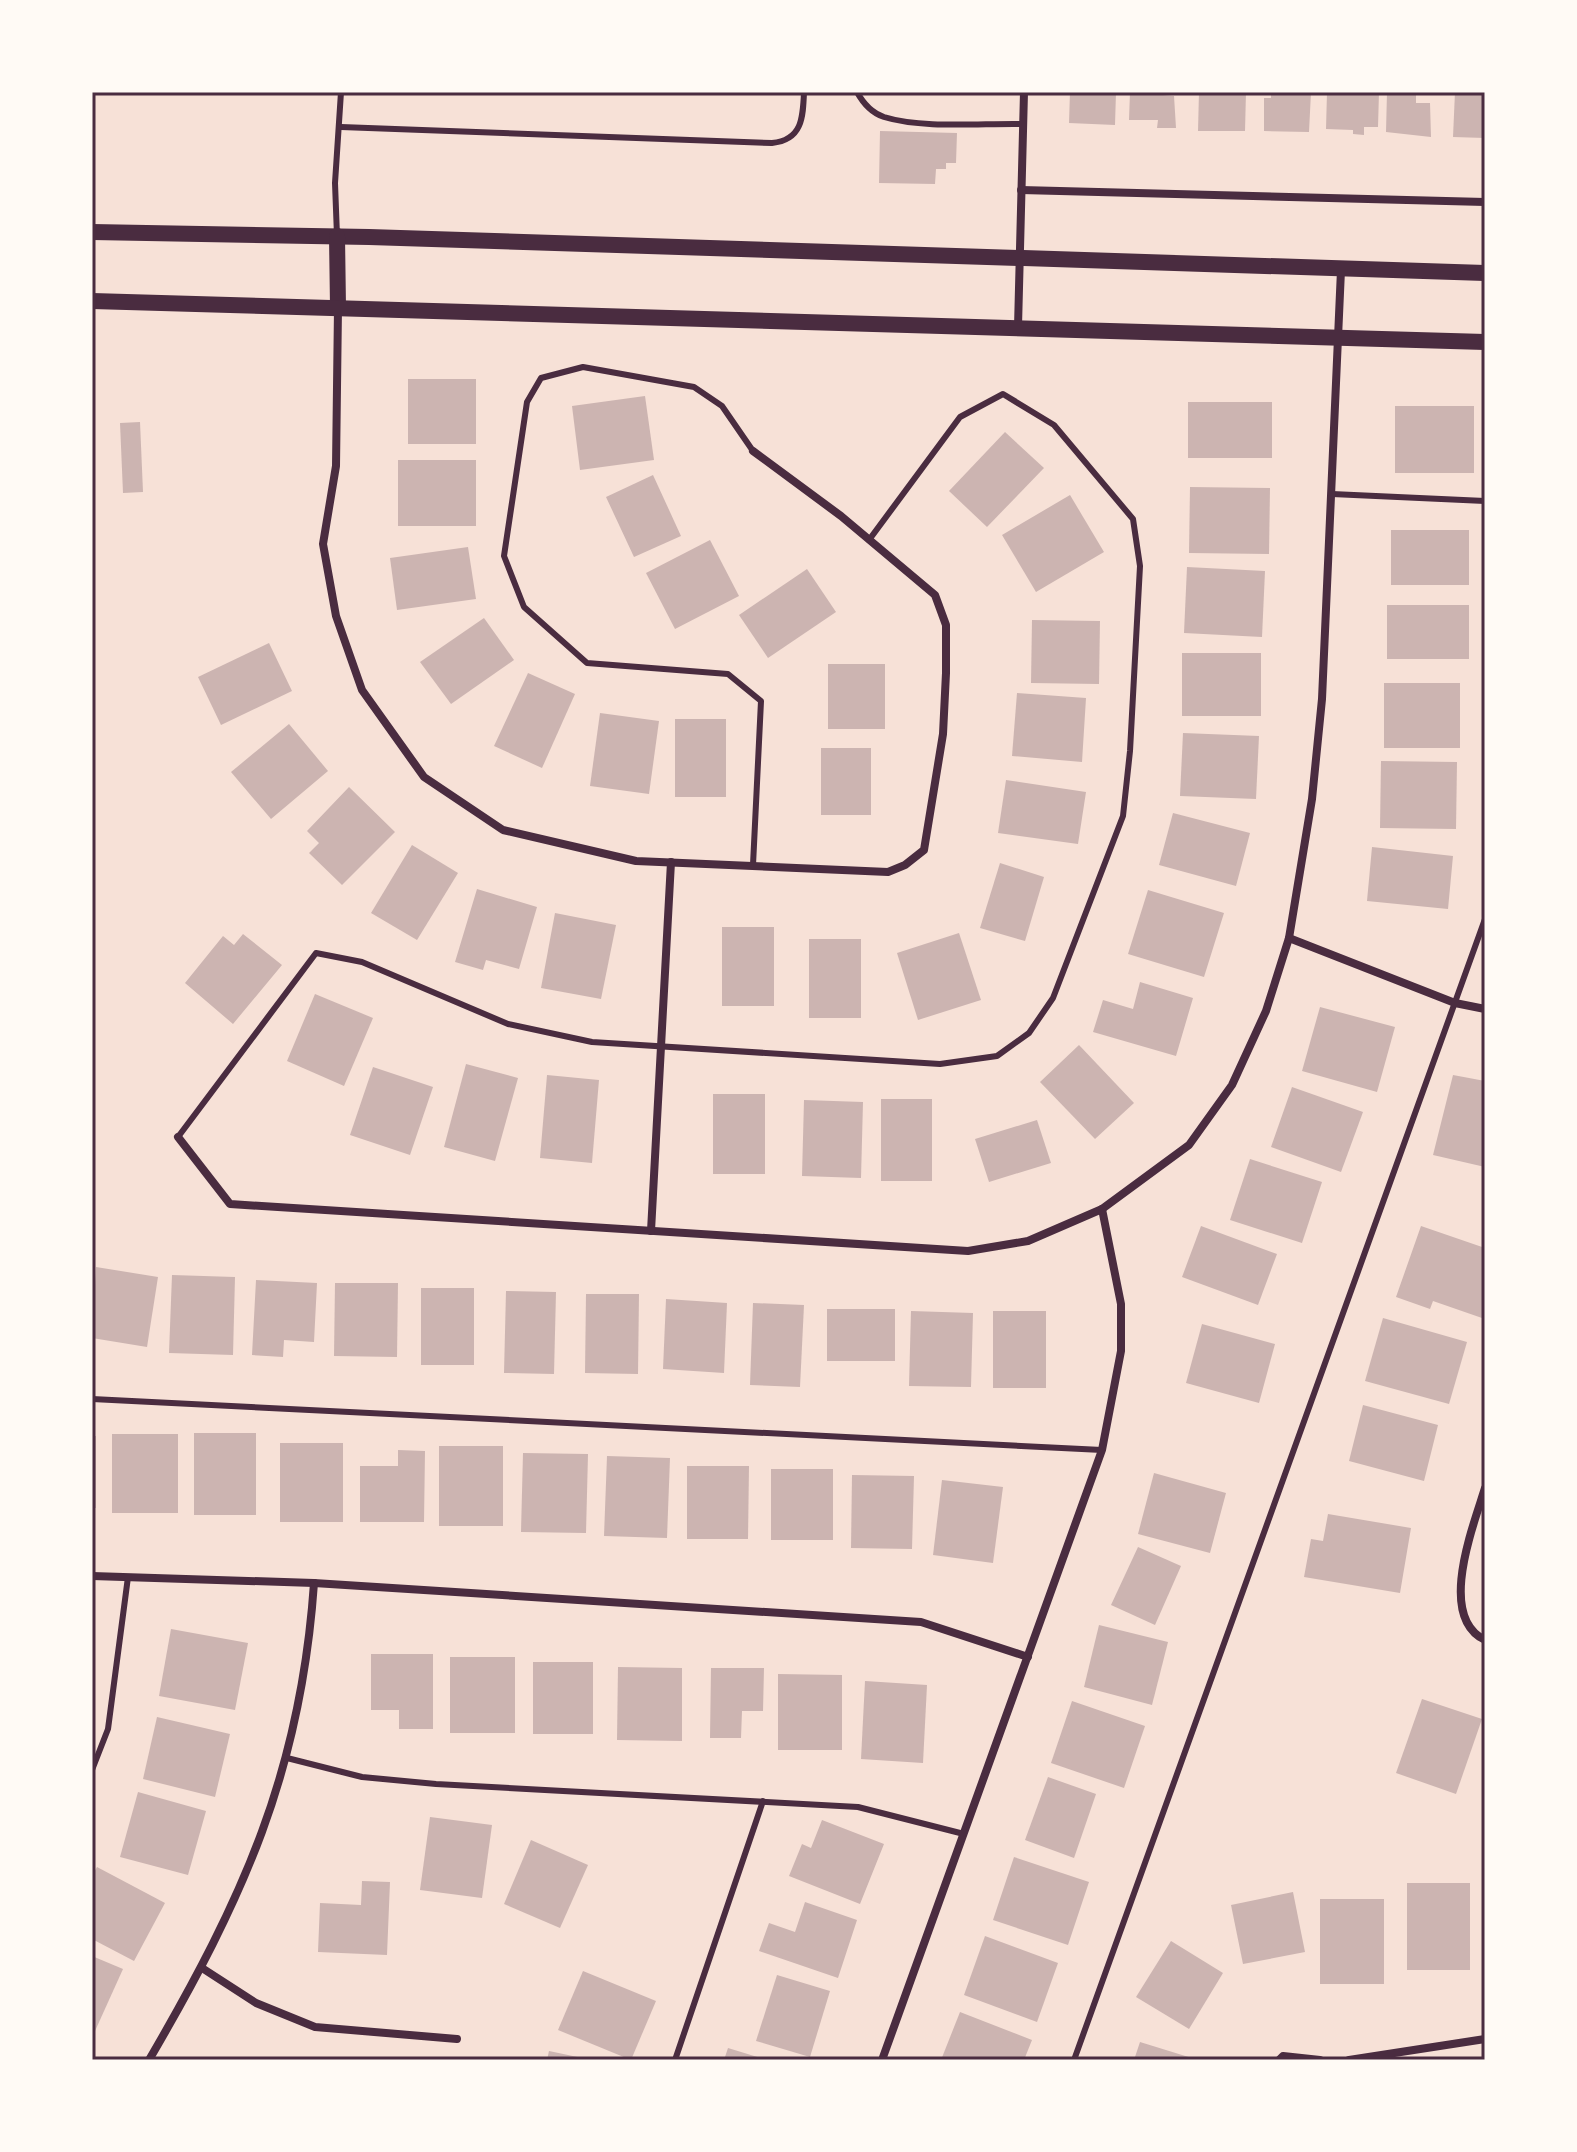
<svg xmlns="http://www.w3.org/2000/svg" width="1577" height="2152" font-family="'DM Sans',sans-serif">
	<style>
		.building { fill: #ccb4b1 }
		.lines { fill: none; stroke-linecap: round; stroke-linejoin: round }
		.service { stroke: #4a2c40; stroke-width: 6 }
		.minor { stroke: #4a2c40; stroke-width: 8 }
		.secondary { stroke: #4a2c40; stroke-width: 16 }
		.neatline { fill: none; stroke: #4a2c40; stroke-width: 3 }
	</style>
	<rect width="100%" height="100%" fill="#f7e1d7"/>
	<g class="building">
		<path d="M1070,92H1116L1115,125L1069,123Z"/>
		<path d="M1130,92L1174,96L1176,128H1157L1158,120H1129Z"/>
		<path d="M1199,92H1246L1245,131H1198Z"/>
		<path d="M1271,92H1311L1309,132L1264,131V98H1271Z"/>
		<path d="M1327,92H1379L1378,127H1364V135L1353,134V130L1326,129Z"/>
		<path d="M1387,92H1416V103H1430L1431,137L1386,132Z"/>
		<path d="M1455,92H1485V138L1453,137Z"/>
		<path d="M880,131L957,133L956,163H946V169H936L935,184L879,183Z"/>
		<rect x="408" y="379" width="68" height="65"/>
		<path d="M645,396L654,460L580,470L572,406Z"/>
		<rect x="1188" y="402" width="84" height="56"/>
		<rect x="1395" y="406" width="79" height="67"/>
		<path d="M140,422L143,492L123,493L120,423Z"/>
		<path d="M1005,432L1044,468L987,527L949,491Z"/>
		<rect x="398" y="460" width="78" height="66"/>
		<path d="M653,475L681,536L634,557L606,497Z"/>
		<path d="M1190,487L1270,488L1269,554L1189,553Z"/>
		<path d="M1070,495L1104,552L1036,592L1002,535Z"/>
		<rect x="1391" y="530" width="78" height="55"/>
		<path d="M710,540L739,596L675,629L646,573Z"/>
		<path d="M468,547L476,599L397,610L390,558Z"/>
		<path d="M1187,567L1265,571L1262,637L1184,633Z"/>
		<path d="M807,569L836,612L768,658L739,615Z"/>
		<rect x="1387" y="605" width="82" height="54"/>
		<path d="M484,618L514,660L451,704L420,662Z"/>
		<path d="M1032,620L1100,621L1099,684L1031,683Z"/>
		<path d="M269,643L292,691L221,725L198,677Z"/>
		<rect x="1182" y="653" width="79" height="63"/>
		<rect x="828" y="664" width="57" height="65"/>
		<path d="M528,673L575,694L542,768L494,746Z"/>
		<rect x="1384" y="683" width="76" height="65"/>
		<path d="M1017,693L1086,698L1082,762L1012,756Z"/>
		<path d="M600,713L659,721L649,794L590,786Z"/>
		<rect x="675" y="719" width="51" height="78"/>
		<path d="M289,724L328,771L271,819L231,772Z"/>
		<path d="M1183,733L1259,736L1256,799L1180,796Z"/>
		<rect x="821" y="748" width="50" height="67"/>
		<path d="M1381,761L1457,762L1456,829L1380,828Z"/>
		<path d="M1006,780L1086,792L1078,844L998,833Z"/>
		<path d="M349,787L395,832L342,885L309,853L319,843L307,831Z"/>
		<path d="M1173,813L1250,833L1236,886L1159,865Z"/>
		<path d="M412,845L458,873L417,940L371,913Z"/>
		<path d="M1372,847L1453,856L1448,909L1367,901Z"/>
		<path d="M1000,863L1044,877L1025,941L980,928Z"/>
		<path d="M477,889L537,907L519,969L486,960L483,970L455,962Z"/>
		<path d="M1148,890L1224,913L1204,977L1128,954Z"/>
		<path d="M555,913L616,925L601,999L541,988Z"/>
		<rect x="722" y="927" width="52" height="79"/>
		<path d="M959,933L981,1000L918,1020L897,953Z"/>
		<path d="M243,934L282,965L233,1024L185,983L223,936L234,945Z"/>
		<rect x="809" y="939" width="52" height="79"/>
		<path d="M1140,982L1193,998L1176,1056L1093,1032L1103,1000L1133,1009Z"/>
		<path d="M315,994L373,1018L344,1086L287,1061Z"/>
		<path d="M1320,1007L1395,1027L1377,1092L1302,1071Z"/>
		<path d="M1079,1045L1134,1103L1095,1139L1040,1082Z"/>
		<path d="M466,1064L518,1078L495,1161L444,1147Z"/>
		<path d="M373,1067L433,1087L410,1155L350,1135Z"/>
		<path d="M547,1075L599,1080L592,1163L540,1158Z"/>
		<path d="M1453,1075L1485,1081V1167L1433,1155Z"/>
		<path d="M1292,1087L1363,1112L1341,1172L1271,1147Z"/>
		<rect x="713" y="1094" width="52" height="80"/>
		<rect x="881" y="1099" width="51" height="82"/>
		<path d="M804,1100L863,1102L861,1178L802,1176Z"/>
		<path d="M1037,1120L1051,1163L989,1182L975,1139Z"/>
		<path d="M1250,1159L1322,1182L1302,1243L1230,1220Z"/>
		<path d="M1201,1226L1277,1254L1258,1305L1182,1277Z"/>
		<path d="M1421,1226L1485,1248L1482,1318L1433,1301L1430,1309L1396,1297Z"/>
		<path d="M96,1267L158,1277L147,1347L92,1338Z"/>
		<path d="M172,1275L235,1277L233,1355L169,1353Z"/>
		<path d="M256,1280L317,1283L314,1342L284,1340L283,1357L252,1355Z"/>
		<path d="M335,1283H398L397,1357L334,1356Z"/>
		<rect x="421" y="1288" width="53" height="77"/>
		<path d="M506,1291L556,1292L554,1374L504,1373Z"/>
		<path d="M586,1294H639L638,1374L585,1373Z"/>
		<path d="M666,1299L727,1303L724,1373L663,1369Z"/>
		<path d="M753,1303L804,1305L800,1387L750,1385Z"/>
		<rect x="827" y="1309" width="68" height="52"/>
		<path d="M911,1311L973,1313L971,1387L909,1386Z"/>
		<rect x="993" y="1311" width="53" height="77"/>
		<path d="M1383,1318L1467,1342L1449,1404L1365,1381Z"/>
		<path d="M1202,1324L1275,1344L1259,1403L1186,1383Z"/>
		<path d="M1363,1405L1438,1425L1424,1481L1349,1461Z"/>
		<rect x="194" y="1433" width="62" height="82"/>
		<rect x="112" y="1434" width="66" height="79"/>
		<rect x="92" y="1436" width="4" height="72"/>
		<rect x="280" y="1443" width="63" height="79"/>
		<rect x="439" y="1446" width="64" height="80"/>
		<path d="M398,1450L425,1451L424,1522H360V1466H398Z"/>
		<path d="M523,1453L588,1454L586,1533L521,1532Z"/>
		<path d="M607,1456L670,1458L667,1538L604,1536Z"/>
		<path d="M687,1466H749L748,1539H687Z"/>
		<rect x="771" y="1469" width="62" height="71"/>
		<path d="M1154,1473L1226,1493L1210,1553L1138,1534Z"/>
		<path d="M852,1475L914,1476L912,1549L851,1548Z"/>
		<path d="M942,1480L1003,1487L993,1563L933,1555Z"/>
		<path d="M1328,1514L1411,1528L1400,1593L1304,1577L1311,1539L1323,1541Z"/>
		<path d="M1138,1547L1181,1566L1155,1625L1111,1605Z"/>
		<path d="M1099,1625L1168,1642L1152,1705L1084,1687Z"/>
		<path d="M171,1629L248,1643L235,1710L159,1696Z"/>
		<path d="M371,1654H433V1729H399V1710H371Z"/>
		<rect x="450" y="1657" width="65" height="76"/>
		<rect x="533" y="1662" width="60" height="72"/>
		<path d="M618,1667L682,1668V1741L617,1740Z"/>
		<path d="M711,1668H764L763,1711H742L741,1738H710Z"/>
		<path d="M778,1674L842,1675V1750H778Z"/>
		<path d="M865,1681L927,1685L923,1763L861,1759Z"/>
		<path d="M1422,1699L1482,1719L1456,1794L1396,1773Z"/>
		<path d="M1072,1701L1145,1726L1124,1788L1051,1763Z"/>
		<path d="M157,1717L230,1734L215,1797L143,1779Z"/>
		<path d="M1048,1777L1096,1794L1074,1858L1025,1840Z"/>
		<path d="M138,1792L206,1811L188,1875L120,1857Z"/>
		<path d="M430,1817L492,1825L482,1898L420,1890Z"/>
		<path d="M822,1820L884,1844L860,1904L789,1876L802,1844L811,1848Z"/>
		<path d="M531,1840L588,1865L560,1928L504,1904Z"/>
		<path d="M1014,1857L1089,1882L1068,1945L993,1920Z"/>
		<path d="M97,1867L165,1903L134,1961L92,1939V1876Z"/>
		<path d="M362,1881L390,1882L387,1955L318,1952L320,1903L361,1905Z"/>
		<rect x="1407" y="1883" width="63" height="87"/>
		<path d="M1293,1892L1305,1952L1243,1964L1231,1905Z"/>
		<rect x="1320" y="1899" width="64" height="85"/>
		<path d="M805,1902L857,1920L838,1978L759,1951L769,1923L795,1932Z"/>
		<path d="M985,1936L1058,1963L1037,2022L964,1995Z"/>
		<path d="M1171,1941L1223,1973L1189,2029L1136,1997Z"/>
		<path d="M92,1956L123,1969L95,2031L92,2030Z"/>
		<path d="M583,1971L656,2001L631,2060L558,2030Z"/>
		<path d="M777,1975L830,1991L810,2057L756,2041Z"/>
		<path d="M960,2012L1032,2040L1024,2060H941Z"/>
		<path d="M1140,2042L1195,2059V2060H1134Z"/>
		<path d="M728,2048L764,2059V2060H724Z"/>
		<path d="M549,2051L587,2059V2060H547Z"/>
	</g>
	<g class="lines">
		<g class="service">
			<path d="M857,92C863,103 872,113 884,117C923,129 982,123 1023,124"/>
			<path d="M341,127L772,143C802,140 803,118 804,92"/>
			<path d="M337,236L335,183L341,92"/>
			<path d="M1332,494L1485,501"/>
			<path d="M753,865L761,701L728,674L587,663L524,607L504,556L527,402L541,378L583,367L694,387L722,406L753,451"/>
			<path d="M178,1137L316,953L362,962L508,1024L592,1042L940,1064L997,1056L1029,1033L1053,998L1123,816L1130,751L1140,566L1133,519L1054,425L1003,394L960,417L869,540"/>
			<path d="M92,1399L1102,1450"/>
			<path d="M287,1758L362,1777L436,1784L858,1807L964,1834"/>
			<path d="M92,1770L108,1729L128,1577"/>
			<path d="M675,2060L763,1801"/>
			<path d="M1074,2060L1485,919"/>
		</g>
		<g class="minor">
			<path d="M1021,190L1485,202"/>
			<path d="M338,308L336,466L323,544L336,616L362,690L424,777L503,830L636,861L888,872L905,865L924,850L943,734L946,673V625L935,595L841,516L753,451"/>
			<path d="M1018,327L1024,92"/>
			<path d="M1289,938L1455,1003L1485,1009"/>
			<path d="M178,1137L230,1204L968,1251L1028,1241L1102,1209L1189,1145L1232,1085L1266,1011L1289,938L1312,799L1322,699L1341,270"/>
			<path d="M651,1231L671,862"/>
			<path d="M1485,1488C1473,1527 1437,1617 1485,1640"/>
			<path d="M92,1576L314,1583L921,1622L1028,1657"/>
			<path d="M202,1968L256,2003L315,2027L457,2039"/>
			<path d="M149,2060C243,1899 301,1772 314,1583"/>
			<path d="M882,2060L1102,1450L1121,1351V1304L1102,1209"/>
			<path d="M1279,2060L1283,2056L1320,2060"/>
			<path d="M1349,2060L1485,2039"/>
		</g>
		<g class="secondary">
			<path d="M92,232L369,237L1485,273"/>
			<path d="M337,236L338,307"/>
			<path d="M92,301L1485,342"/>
		</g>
	</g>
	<rect width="1577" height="2152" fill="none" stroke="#fffaf5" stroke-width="188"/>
	<rect x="94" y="94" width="1389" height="1964" class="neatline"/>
</svg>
